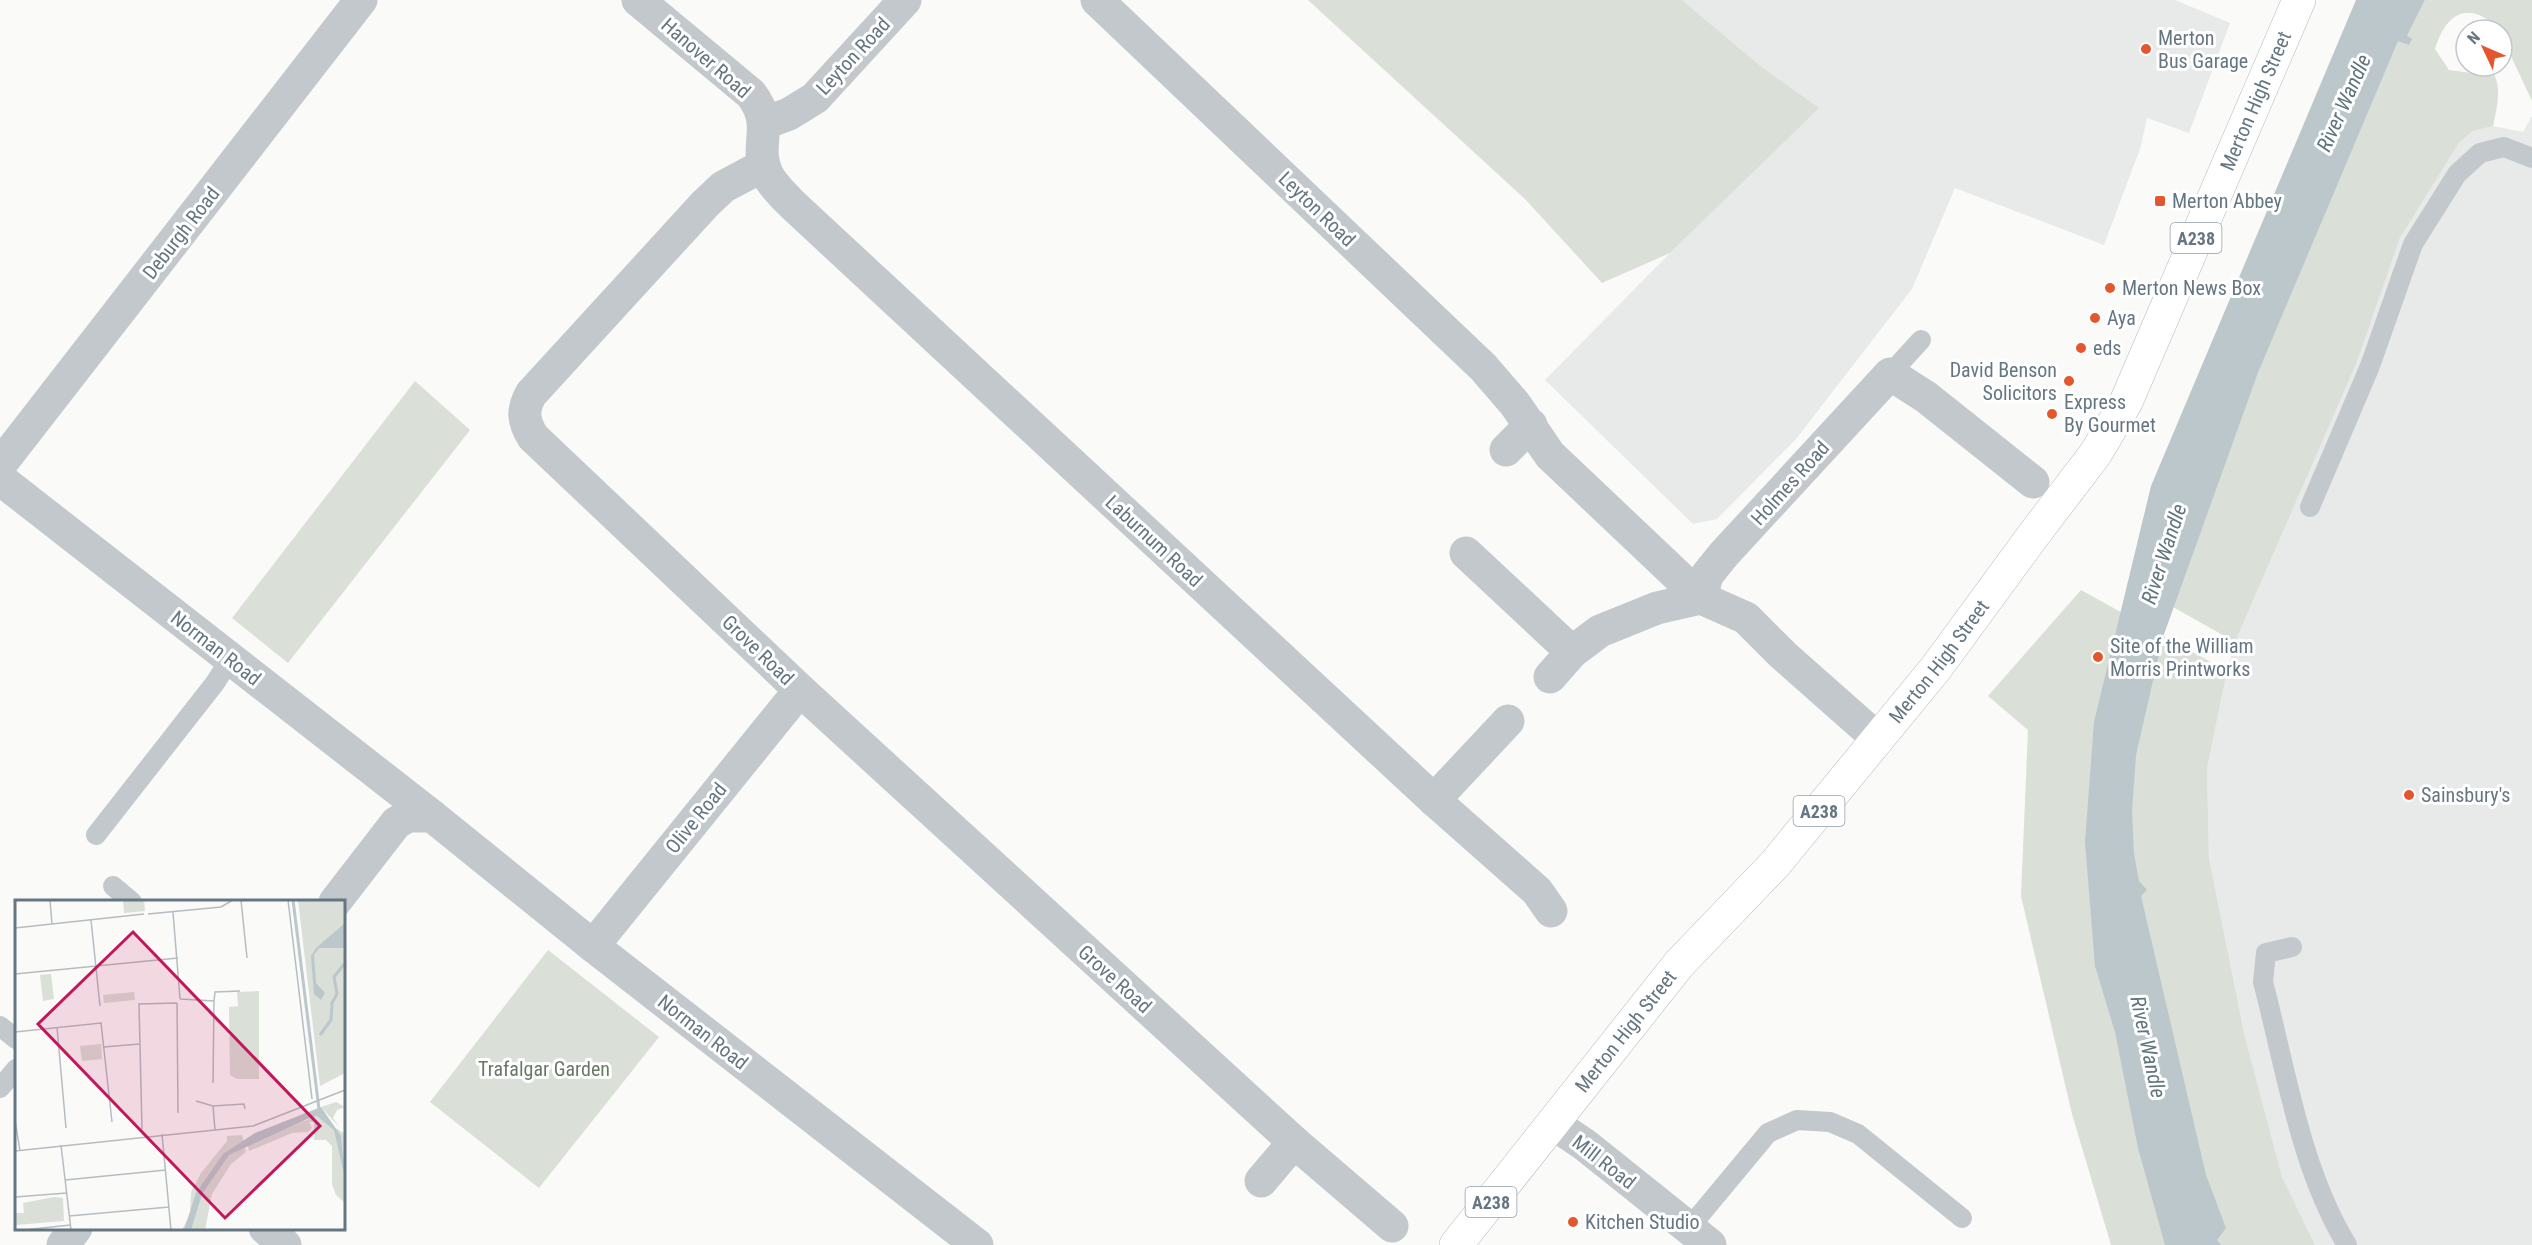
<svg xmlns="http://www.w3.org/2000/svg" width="2532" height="1245" font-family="'Roboto Condensed',sans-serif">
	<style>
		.built { fill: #e8e9e9 }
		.green { fill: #dadfd7 }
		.water { fill: #bbc7cb }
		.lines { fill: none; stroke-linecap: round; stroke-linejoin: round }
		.primary-casing { stroke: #b5babe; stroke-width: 34 }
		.lane { stroke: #c3c8cc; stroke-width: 20 }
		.street { stroke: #c3c8cc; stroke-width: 33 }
		.primary { stroke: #fff; stroke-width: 33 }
		.poi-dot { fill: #e4572e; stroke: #fff; stroke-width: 2 }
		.labels { text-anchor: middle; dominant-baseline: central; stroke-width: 6; stroke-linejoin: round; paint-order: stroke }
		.shield { fill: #fff; stroke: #939fa8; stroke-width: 1.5 }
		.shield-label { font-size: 18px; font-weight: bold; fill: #657683 }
		.poi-label { font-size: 20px; fill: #657683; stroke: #fff; text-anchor: start }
		.street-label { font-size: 20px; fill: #657683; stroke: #fff }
		.park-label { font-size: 20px; fill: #687a64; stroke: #fff }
		.water-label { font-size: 21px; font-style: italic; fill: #60757c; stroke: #fff }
		.inset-river { fill: none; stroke: #bbc7cb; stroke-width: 3 }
		.inset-road { fill: none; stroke: #b5bdc2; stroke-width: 1.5 }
		.view { fill: #c2185b; fill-opacity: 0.15; stroke: #c2185b; stroke-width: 3 }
		.inset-edge { fill: none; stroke: #657683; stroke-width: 3 }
	</style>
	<rect width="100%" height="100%" fill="#fafaf8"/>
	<g class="built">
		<path d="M1682,0H2175L2230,23L2189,133L2147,118L2141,146L2104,245L1955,188L1912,289L1796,439L1717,519L1693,524L1545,380L1670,253L1818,108L1763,68Z"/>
		<path d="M2532,116V1245H2315L2282,1178L2245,1037L2209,858L2207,769L2227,671L2235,642L2357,362L2400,238L2459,143L2473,131L2493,126L2523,132Z"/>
	</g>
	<g class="green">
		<path d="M1308,0H1682L1763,68L1819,108L1670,253L1602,283L1525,199Z"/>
		<path d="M2425,0H2532V101L2502,37V30H2499C2495,24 2491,22 2485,18C2457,2 2442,26 2435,49L2449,70L2479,74L2491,69C2503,86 2497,107 2493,126L2473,131L2459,143L2400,238L2357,362L2235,642L2173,607L2258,373L2398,40L2410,44L2407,36Z"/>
		<path d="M415,381L470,430L288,663L232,618Z"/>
		<path d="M2081,590L2227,671L2207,769L2209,858L2245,1037L2282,1177L2315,1245H2111L2072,1114L2021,896L2028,730L1988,696Z"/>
		<path d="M548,950L659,1037L539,1188L430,1102Z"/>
	</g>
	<path class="water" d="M2356,0H2425L2407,36L2412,39L2409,45L2398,41L2258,373L2163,637L2136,755L2132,811L2134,854L2139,881L2147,890L2141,896L2206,1175L2226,1228L2217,1240L2221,1245H2165L2138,1148L2115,1032L2095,966L2085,842L2094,722L2151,486Z"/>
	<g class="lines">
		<g class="primary-casing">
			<g id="primary">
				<path id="s1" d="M1456,1245L1679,964L1775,864L1936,668L2035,533L2096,453L2126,402L2299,0"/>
			</g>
		</g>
		<g class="lane">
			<path d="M1890,374L1921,340"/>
			<path d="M2310,507L2370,366L2413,244L2457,174L2480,153L2504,147L2532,158"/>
			<path d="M96,835L215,683L231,658"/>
			<path d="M113,886L132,902"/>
			<path d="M2292,947L2266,953L2263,982C2286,1069 2300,1168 2347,1245"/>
			<path d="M0,1026L16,1039"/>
			<path d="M0,1088L16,1069"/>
			<path d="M1689,1228L1768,1133L1797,1120L1830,1122L1858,1134L1962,1218"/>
		</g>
		<g class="street">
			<path d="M638,0L751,94C776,127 753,143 767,174C773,186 785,197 794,206L1434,800L1537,891L1551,911"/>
			<path d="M1097,0L1483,367L1515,404L1550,455L1701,598"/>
			<path d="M765,123L789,114L815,98L905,0"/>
			<path d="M764,165L723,187L705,204L531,394C522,410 523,421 533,437L800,690L1294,1142L1392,1226"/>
			<path d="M1506,450L1531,425"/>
			<path d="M0,465L361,0"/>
			<path d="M0,479L432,816"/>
			<path d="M1466,553L1572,652"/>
			<path d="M1701,598L1707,575L1724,554L1890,374L1926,397L2033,482"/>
			<path d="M1550,677L1572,652L1600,631L1657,608L1701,598L1746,618L1783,655L1878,739"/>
			<path d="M1434,800L1508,721"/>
			<path d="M335,902L396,823L408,816H432L593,946L977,1245"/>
			<path d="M593,946L800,690"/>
			<path d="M1554,1124L1585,1145L1710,1245"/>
			<path d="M1261,1181L1294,1142"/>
			<path d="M265,1228L285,1245"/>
			<path d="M63,1245L76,1228"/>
		</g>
		<use href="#primary" class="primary"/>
	</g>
	<g class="poi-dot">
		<circle cx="2146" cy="49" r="6"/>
		<rect x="2154" y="195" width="12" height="12" rx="3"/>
		<circle cx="2110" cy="288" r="6"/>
		<circle cx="2095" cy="318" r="6"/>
		<circle cx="2081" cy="348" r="6"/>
		<circle cx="2069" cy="381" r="6"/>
		<circle cx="2052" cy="414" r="6"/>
		<circle cx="2098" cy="657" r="6"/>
		<circle cx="2409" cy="795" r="6"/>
		<circle cx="1573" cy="1222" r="6"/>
	</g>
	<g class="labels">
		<g class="shield">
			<rect x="2170.5" y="223" width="51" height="30" rx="4.5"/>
			<rect x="1793.5" y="796" width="51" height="30" rx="4.5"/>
			<rect x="1465.5" y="1187" width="51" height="30" rx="4.5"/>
		</g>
		<g class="shield-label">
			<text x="2196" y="238">A238</text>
			<text x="1819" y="811">A238</text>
			<text x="1491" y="1202">A238</text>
		</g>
		<g class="poi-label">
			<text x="2158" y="38">Merton<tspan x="2158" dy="23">Bus Garage</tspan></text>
			<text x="2172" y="201">Merton Abbey</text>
			<text x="2122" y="288">Merton News Box</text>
			<text x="2107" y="318">Aya</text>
			<text x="2093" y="348">eds</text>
			<text x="2057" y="370" text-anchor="end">David Benson<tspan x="2057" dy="23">Solicitors</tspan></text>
			<text x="2064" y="402">Express<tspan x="2064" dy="23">By Gourmet</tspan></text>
			<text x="2110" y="646">Site of the William<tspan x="2110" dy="23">Morris Printworks</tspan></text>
			<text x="2421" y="795">Sainsbury's</text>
			<text x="1585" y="1222">Kitchen Studio</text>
		</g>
		<g class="street-label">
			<text transform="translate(853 56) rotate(-47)">Leyton Road</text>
			<text transform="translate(706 58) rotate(41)">Hanover Road</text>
			<text stroke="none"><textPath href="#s1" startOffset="1406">Merton High Street</textPath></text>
			<text transform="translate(1317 209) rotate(44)">Leyton Road</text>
			<text transform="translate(181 233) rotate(-52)">Deburgh Road</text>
			<text transform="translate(1790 483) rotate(-48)">Holmes Road</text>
			<text transform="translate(1154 541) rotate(43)">Laburnum Road</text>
			<text transform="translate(216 648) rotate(38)">Norman Road</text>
			<text transform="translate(758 650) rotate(44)">Grove Road</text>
			<text stroke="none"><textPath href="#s1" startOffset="758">Merton High Street</textPath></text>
			<text transform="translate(696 818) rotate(-51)">Olive Road</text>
			<text transform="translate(1115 979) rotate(42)">Grove Road</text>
			<text transform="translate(703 1032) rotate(38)">Norman Road</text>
			<text stroke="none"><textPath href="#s1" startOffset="273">Merton High Street</textPath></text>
			<text transform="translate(1604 1162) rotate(38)">Mill Road</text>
		</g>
		<g class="park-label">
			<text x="544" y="1069">Trafalgar Garden</text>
		</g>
		<g class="water-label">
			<text transform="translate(2344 103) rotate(-66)">River Wandle</text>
			<text transform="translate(2164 554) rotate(-72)">River Wandle</text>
			<text transform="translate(2148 1047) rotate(78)">River Wandle</text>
		</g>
	</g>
	<g transform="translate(15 900)">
		<rect width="330" height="330" fill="#fafaf8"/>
		<path d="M108,0H129L130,11L109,13ZM283,0H330V173L305,186ZM36,74L39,99L28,101L25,75ZM244,91V179H222L215,175L214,107L223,106L222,92ZM119,92L120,100L89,103L88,95ZM86,144L87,159L67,161L65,146ZM321,202L330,207L322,210L318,218L325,228L306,207ZM302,216L330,234V303L321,295L317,284V246L311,240H299V222H294L297,228L293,232L277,233L234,251L232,243ZM227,235L231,252L216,264L197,294L190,330H167L175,314L176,292L186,273L212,241V236ZM39,297L48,298L49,321L1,325L0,313H9L8,303Z" fill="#dadfd7"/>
		<path d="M330,23V48H304L299,55L301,83L310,93L306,100L299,94L296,56L301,48ZM306,207L326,236L330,278L319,230L302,216L292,219L214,255L187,294L176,330H169L181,293L208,254L240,233Z" fill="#bbc7cb"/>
		<path class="inset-river" d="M278,0L304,209L299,213M305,135L316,120L317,103L322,94L319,77L330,63"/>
		<path class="inset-road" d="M35,0L37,24M226,0L232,58M273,0L297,199M158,12L165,99M133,14L206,7L218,0M76,20L85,106M0,28L129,14M0,74L163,58M165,99L199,101L200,92L225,91M162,103L163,213M42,127L51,228M0,132L86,123L97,222M89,147L124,144M198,183L199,101M181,201L198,206L229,204L230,209M198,206L200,230M0,220L5,251M127,229L124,104L162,103M147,234L156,330M46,245L56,330M0,251L238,226L330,190M50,280L151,270M0,297L52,293M54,316L154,307M9,330L55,325"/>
		<path class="view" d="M118,32L305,226L210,318L23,124Z"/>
		<rect width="330" height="330" class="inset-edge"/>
	</g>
	<g transform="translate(2484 48) rotate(314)"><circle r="28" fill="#ffffff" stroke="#c1c8cd" stroke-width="1.5"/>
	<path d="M0-4.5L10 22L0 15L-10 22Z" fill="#e4572e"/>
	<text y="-9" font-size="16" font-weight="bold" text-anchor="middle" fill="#657683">N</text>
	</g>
</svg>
